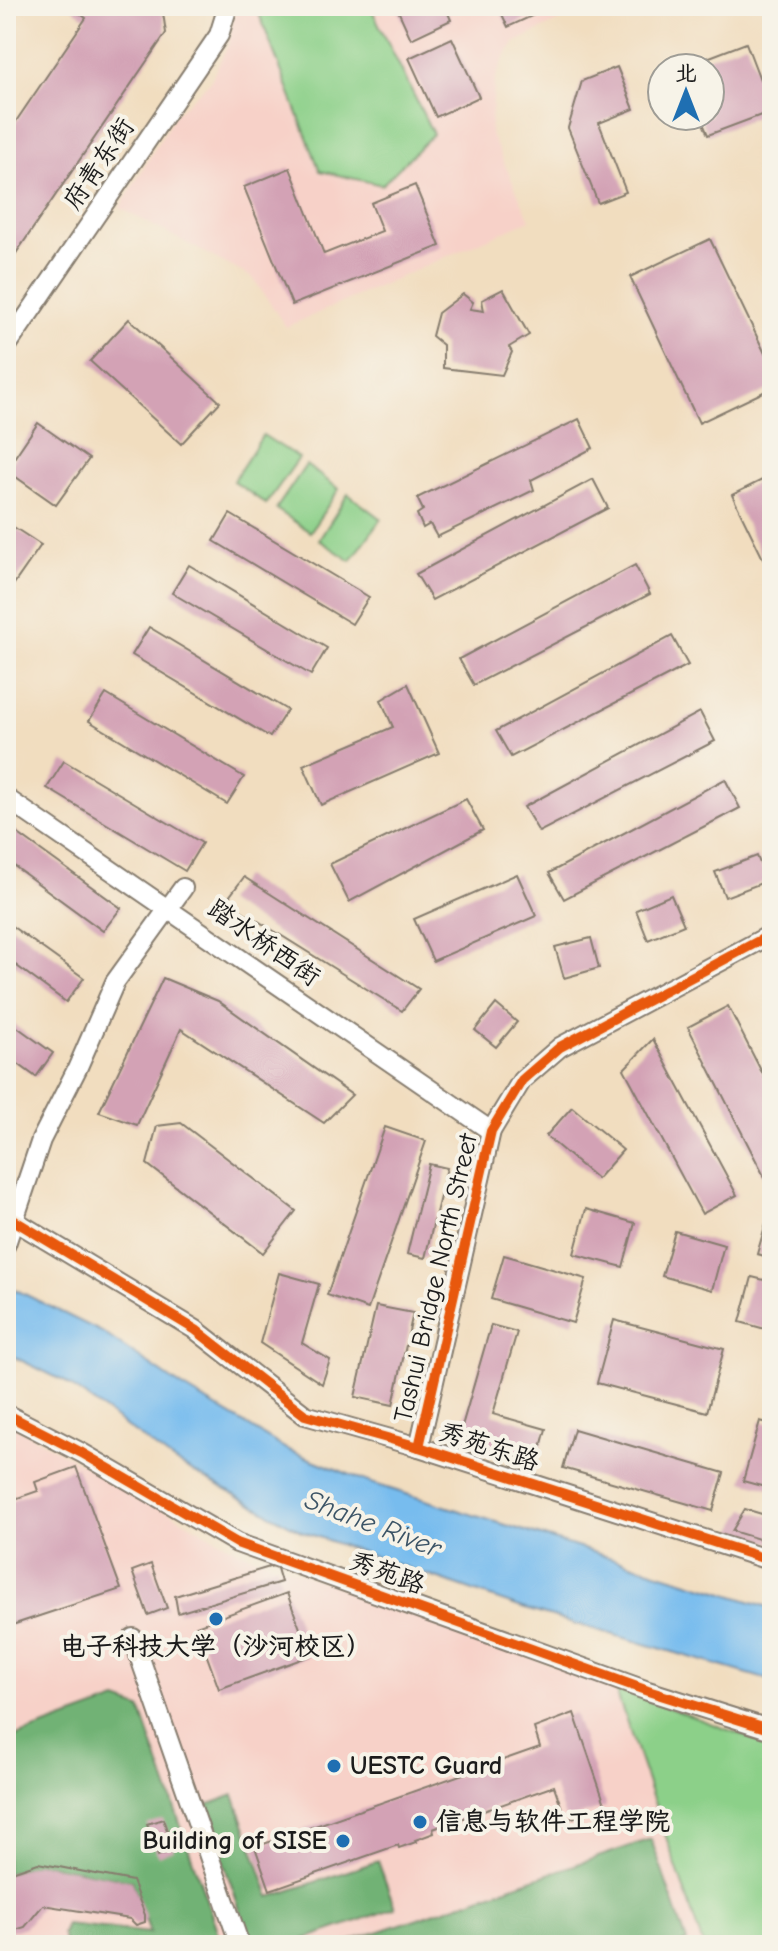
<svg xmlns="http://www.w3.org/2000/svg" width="778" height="1951" font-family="'Comic Neue','LXGW WenKai TC',sans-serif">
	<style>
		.built { fill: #f7d1c8 }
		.green { fill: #8cd089; stroke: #547652; stroke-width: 2 }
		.forest { fill: #71b275; stroke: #466748; stroke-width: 2 }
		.water { fill: #77bcee; stroke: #4a6c85; stroke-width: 2 }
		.building { fill: #d3a2b5 }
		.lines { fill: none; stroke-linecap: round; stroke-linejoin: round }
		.street-casing { stroke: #867c6e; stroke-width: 22 }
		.street { stroke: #fff; stroke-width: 18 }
		.cycleway-casing { stroke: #f7f3e8; stroke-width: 15 }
		.cycleway { stroke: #e8590c; stroke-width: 10 }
		.poi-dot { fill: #1f6fb2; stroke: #f7f3e8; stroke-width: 3 }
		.labels { text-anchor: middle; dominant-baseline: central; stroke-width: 8; stroke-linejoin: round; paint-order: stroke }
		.street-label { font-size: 26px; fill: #1c1c1c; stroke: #f7f3e8 }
		.poi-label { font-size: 26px; font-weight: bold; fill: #1c1c1c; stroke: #f7f3e8; text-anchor: start }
		.water-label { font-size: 28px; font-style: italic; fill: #3c5466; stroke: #f7f3e8 }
	</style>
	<rect width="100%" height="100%" fill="#f7f3e8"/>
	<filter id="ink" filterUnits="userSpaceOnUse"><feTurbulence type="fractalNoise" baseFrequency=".0125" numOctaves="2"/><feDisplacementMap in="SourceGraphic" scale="16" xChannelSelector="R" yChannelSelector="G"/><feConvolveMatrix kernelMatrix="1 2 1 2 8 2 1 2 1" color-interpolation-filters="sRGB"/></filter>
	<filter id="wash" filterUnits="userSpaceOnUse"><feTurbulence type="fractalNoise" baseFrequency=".006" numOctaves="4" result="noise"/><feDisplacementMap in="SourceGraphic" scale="32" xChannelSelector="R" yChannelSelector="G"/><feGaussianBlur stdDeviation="1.8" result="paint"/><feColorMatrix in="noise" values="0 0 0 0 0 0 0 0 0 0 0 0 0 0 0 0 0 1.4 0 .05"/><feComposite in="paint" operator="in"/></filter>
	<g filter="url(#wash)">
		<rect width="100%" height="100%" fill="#f1ddbf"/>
		<g class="built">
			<path d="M236,6H580L581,10L514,43L505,56L495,79L490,132L530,220L286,327L253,278L120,208L176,113L210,82L229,43Z"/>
			<path d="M6,1422L237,1550L615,1688L703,1945H6Z"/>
		</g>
		<g class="green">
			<path d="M256,6H370L433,134L382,185L320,171Z"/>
			<path d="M263,435L299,458L266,504L233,481Z"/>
			<path d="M306,465L339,489L310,532L276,509Z"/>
			<path d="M348,494L381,519L351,561L319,540Z"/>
			<path d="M615,1688L772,1746V1945H703Z"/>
		</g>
		<g class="forest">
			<path d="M117,1700L140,1708L222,1945H65L62,1934L66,1924L150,1933L132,1881L39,1863L6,1874V1740Z"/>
			<path d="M234,1795L270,1897L378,1861L395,1908L288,1945H252L204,1806Z"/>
			<path d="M651,1839L687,1942L678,1945H339Z"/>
		</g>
		<path class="water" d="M6,1285L102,1332L181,1386L288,1450L371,1483L772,1608V1681L525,1609L301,1531L175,1462L64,1381L6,1353Z"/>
		<g id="blocks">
			<g class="building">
				<path d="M69,6H162L166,33L6,268V136L86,18Z"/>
				<path d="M396,6H445L451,20L411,39Z"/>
				<path d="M498,6H546L547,9L508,27Z"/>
				<path d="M452,38L479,97L436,117L409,58Z"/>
				<path d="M746,43L772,111L708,135L700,116H710V68H681Z"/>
				<path d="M617,67L634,109L599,123L626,192L598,203L568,128L582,81Z"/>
				<path d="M290,168L324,254L382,231L371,203L415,185L440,246L292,305L244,187Z"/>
				<path d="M710,239L772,368V388L699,423L630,277Z"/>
				<path d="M503,289L529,335L509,347L512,352L502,375L443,368V345L432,336L438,313L463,294L473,302L470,309L484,311L482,300Z"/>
				<path d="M129,319L220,402L181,444L90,361Z"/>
				<path d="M579,419L593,448L531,480L534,490L437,537L430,524L423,528L417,514L423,510L417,498Z"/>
				<path d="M38,423L89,459L56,505L6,470Z"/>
				<path d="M772,475V577L732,495Z"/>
				<path d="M593,479L608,508L432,600L416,574Z"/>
				<path d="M230,514L369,597L352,624L214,541Z"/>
				<path d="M6,522L41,545L9,591L6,589Z"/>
				<path d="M189,565L327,648L311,675L172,593Z"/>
				<path d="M635,565L650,594L474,685L459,659Z"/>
				<path d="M149,627L287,710L270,737L132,655Z"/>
				<path d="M672,636L688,665L511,757L496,731Z"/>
				<path d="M408,684L439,753L321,805L303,765L393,727L381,700Z"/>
				<path d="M106,694L244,777L227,804L89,721Z"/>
				<path d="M700,712L715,741L539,832L524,807Z"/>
				<path d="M64,761L202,843L185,871L47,788Z"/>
				<path d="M725,779L740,808L564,899L549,873Z"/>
				<path d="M466,799L483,830L349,902L330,864Z"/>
				<path d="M6,825L121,908L103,931L6,860Z"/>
				<path d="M757,856L767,881L725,897L715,872Z"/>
				<path d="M517,874L536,916L433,961L414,919Z"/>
				<path d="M244,877L419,989L402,1011L226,901Z"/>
				<path d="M671,895L684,925L648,940L636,910Z"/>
				<path d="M6,922L84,978L66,1002L6,958Z"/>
				<path d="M591,938L599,968L564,978L555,947Z"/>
				<path d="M163,978L218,1001L352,1095L324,1123L181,1029L137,1125L99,1112Z"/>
				<path d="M496,1004L517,1022L496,1047L475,1030Z"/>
				<path d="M728,1006L772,1092V1184H768L688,1027Z"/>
				<path d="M6,1019L53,1053L36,1077L6,1055Z"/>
				<path d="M653,1039L737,1195L702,1214L624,1069Z"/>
				<path d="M572,1107L623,1150L597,1179L546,1136Z"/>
				<path d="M181,1123L296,1211L263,1253L147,1164L157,1126Z"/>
				<path d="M385,1127L426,1141L368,1309L327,1295Z"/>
				<path d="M429,1164L447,1168L425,1258L407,1254Z"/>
				<path d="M586,1209L635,1223L623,1267L574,1254Z"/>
				<path d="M770,1209H772V1258L757,1254Z"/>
				<path d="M675,1231L724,1245L712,1290L662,1276Z"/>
				<path d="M504,1255L586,1279L573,1323L491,1299Z"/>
				<path d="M279,1273L319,1284L302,1343L330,1360L322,1384L260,1343Z"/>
				<path d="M752,1277L772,1282V1331L740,1322Z"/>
				<path d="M376,1306L413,1313L393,1405L355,1397Z"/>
				<path d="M614,1320L724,1349L707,1412L597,1383Z"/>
				<path d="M491,1325L517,1332L493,1414L546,1429L537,1462L458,1440Z"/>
				<path d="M760,1421L772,1424V1489L743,1481Z"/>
				<path d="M574,1429L724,1473L713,1511L563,1468Z"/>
				<path d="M76,1467L121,1589L6,1627V1502L38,1491L35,1482Z"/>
				<path d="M745,1509L772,1517V1543L732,1531Z"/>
				<path d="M151,1564L167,1608L148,1615L132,1571Z"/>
				<path d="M276,1565L281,1582L178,1613L175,1596Z"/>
				<path d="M287,1593L310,1656L219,1689L196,1626Z"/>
				<path d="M574,1713L606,1807L566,1820L554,1786L433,1829L434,1833L415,1840L416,1842L399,1848L398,1845L270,1890L255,1847L540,1747L534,1728Z"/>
				<path d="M163,1819L174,1850L158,1856L147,1824Z"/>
				<path d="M38,1863L132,1881L145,1915V1922L136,1925L130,1919L43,1905L25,1927L6,1933V1874Z"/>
			</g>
		</g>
	</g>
	<g filter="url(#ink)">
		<use href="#blocks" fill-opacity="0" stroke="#867c6e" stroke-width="2"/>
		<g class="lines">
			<g class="street-casing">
				<g id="street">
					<path d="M6,347L219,35L228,6"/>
					<path d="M6,798L491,1131"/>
					<path d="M6,1219L15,1221L196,1330L305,1415L419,1447L772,1561"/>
					<path d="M6,1244L41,1140L77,1069L115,982L183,888"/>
					<path d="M6,1414L82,1453L237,1543L648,1691L772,1730"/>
					<path d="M419,1447L491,1131L522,1080L560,1047L772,934"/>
					<path d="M133,1638L240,1945"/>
				</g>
			</g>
			<use href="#street" class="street"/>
			<g class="cycleway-casing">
				<g id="cycleway">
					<path d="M6,1219L15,1221L196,1330L305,1415L419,1447L772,1561"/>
					<path d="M6,1414L82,1453L237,1543L648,1691L772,1730"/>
					<path d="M419,1447L491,1131L522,1080L560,1047L772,934"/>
				</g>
			</g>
			<use href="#cycleway" class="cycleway"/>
		</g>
	</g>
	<g class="poi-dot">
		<circle cx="216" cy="1619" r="8"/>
		<circle cx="334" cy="1766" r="8"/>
		<circle cx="420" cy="1822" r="8"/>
		<circle cx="343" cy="1841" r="8"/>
	</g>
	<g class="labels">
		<g class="street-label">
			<text transform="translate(99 164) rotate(-56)">府青东街</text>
			<text transform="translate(264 943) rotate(35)">踏水桥西街</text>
			<text transform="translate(436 1278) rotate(-77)">Tashui Bridge North Street</text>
			<text transform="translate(489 1447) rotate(18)">秀苑东路</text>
			<text transform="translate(387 1573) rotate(20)">秀苑路</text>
		</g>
		<g class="poi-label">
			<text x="216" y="1647" text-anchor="middle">电子科技大学（沙河校区）</text>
			<text x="350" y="1766">UESTC Guard</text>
			<text x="436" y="1822">信息与软件工程学院</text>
			<text x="327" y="1841" text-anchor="end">Building of SISE</text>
		</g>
		<g class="water-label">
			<text transform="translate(373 1524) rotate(21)">Shahe River</text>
		</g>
	</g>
	<rect width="778" height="1951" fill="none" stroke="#f7f3e8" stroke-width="32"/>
	<g transform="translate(686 92)"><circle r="38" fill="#f7f3e8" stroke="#9f9d96" stroke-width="2"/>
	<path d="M0-6L14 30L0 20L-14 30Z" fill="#1f6fb2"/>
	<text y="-12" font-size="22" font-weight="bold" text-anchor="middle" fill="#1c1c1c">北</text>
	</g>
</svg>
